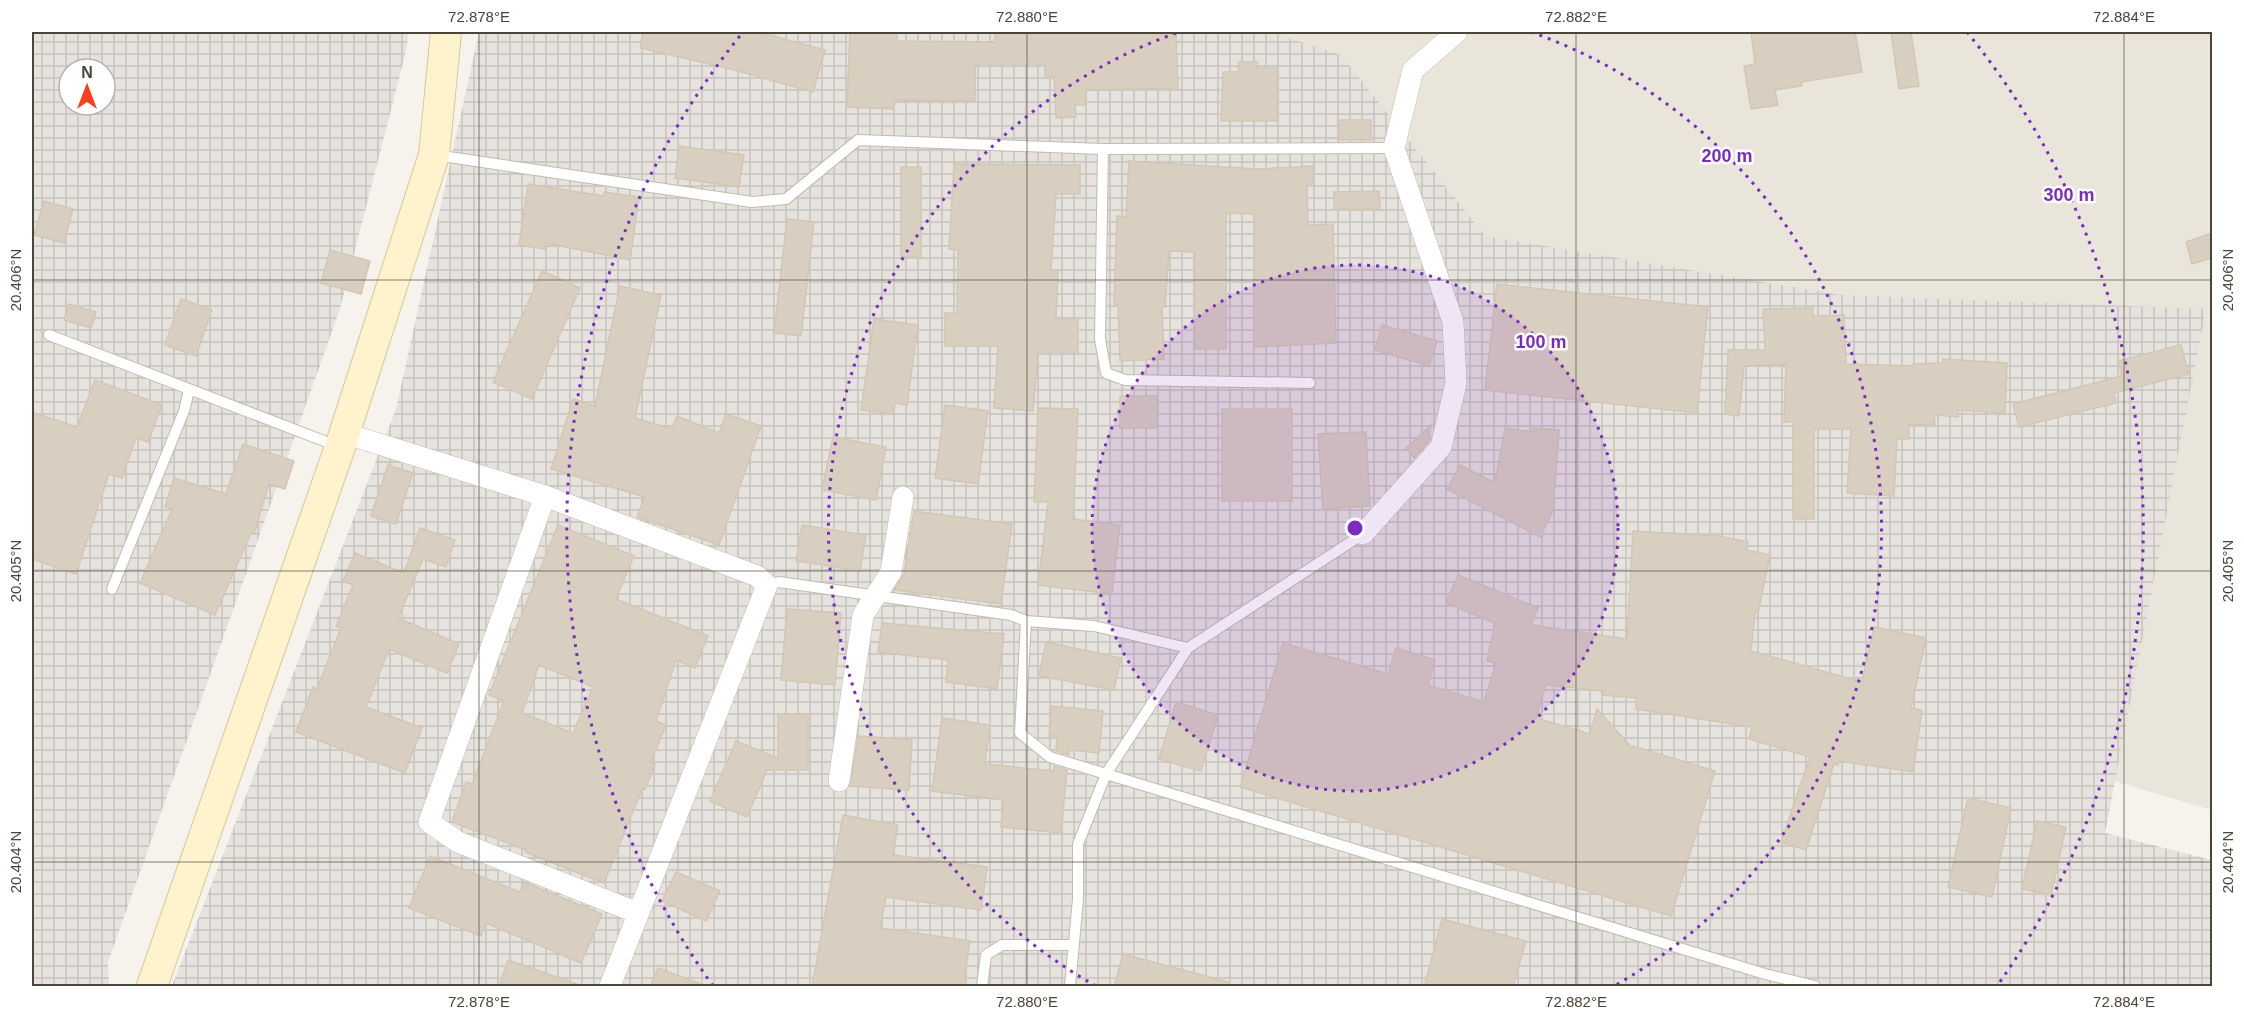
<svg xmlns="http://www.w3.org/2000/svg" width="2244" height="1018" font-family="Arial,sans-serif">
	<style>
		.residential { fill: #eae5da }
		.industrial { fill: url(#industrial-grid); fill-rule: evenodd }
		.building { fill: #d8cfc1; stroke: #d3c7b4; stroke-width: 1.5; fill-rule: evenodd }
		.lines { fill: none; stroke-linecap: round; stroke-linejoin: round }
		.lane-casing { stroke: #c2bbae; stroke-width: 12 }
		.street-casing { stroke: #c2bbae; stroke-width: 22 }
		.secondary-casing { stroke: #d6c79b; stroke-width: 32 }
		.lane { stroke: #fff; stroke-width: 10 }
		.street { stroke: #fff; stroke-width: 21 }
		.secondary { stroke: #fff3cd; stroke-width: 30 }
		.ticks { fill: none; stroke: #4b4439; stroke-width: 1.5; stroke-opacity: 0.45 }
		.ring { fill: none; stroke: #7b2cbf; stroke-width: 3; stroke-dasharray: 3 6 }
		.centre { fill: #7b2cbf; stroke: #fff; stroke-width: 3 }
		.ring-label { font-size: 18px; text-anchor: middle; font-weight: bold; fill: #7b2cbf; stroke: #fff; stroke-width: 5; stroke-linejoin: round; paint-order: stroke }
		.neatline { fill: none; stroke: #4b4439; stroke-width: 2 }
		.ticks-label { font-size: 15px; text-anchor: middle; fill: #4b4439 }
	</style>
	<defs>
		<pattern id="industrial-grid" width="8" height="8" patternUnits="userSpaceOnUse" patternTransform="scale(1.5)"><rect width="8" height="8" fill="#e6e2dd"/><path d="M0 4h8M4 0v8" fill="none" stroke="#c7c3be"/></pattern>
	</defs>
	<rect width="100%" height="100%" fill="#f6f3ec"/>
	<path class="residential" d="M1254,32H2212V810L1233,521Z"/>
	<g class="industrial">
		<path d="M32,32H409L405,55L340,309L108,962L109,986H32ZM69,69H105V105H69Z"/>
		<path d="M479,32H1271L1341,55L1485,236L1841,295L2206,309L2105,833L2212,860V986H172L396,409Z"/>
	</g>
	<g class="building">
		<path d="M644,32H758L825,50L813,92L731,69L640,48Z"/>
		<path d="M850,32H897V41L995,42V32H1176L1178,88L1086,90V105H1075L1076,117L1056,118L1054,76L1045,77V64H975V101L895,100L894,109L847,107Z"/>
		<path d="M1751,32H1855L1862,72L1801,82L1802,86L1775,90L1778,105L1751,109L1744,66L1755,64Z"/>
		<path d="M1891,32H1911L1919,86L1899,89Z"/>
		<path d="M1239,62H1257V68H1277V121H1221L1223,72H1238Z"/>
		<rect x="1339" y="120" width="32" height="20"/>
		<path d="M679,146L744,155L739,187L675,178Z"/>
		<path d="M1129,161L1257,169L1313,166V184H1307L1308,225L1333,224L1336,343L1254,347V214L1226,213V349H1195V252L1169,251L1165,307H1162L1164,359L1120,361L1118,305L1114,304L1117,216L1126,217Z"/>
		<path d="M954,164L1080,165V194H1056L1051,270H1058L1056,319H1078V352H1038L1033,411L994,408L998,346H945V313H957L958,250L949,249Z"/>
		<rect x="901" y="167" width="20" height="90"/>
		<path d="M528,184L604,196V192L639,197L630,260L546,243L545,249L519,245Z"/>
		<path d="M1379,191L1380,209H1334V192Z"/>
		<path d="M44,201L73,209L64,243L34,235Z"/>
		<path d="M787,219L814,222L801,336L774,333Z"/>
		<path d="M2212,233V258L2192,264L2186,242Z"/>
		<path d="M330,250L370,261L361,294L321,283Z"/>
		<path d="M542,271L580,288L532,399L493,382Z"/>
		<path d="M1497,284L1708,307L1697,413L1485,390Z"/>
		<path d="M620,286L661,295L635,418L672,429L677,416L719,433L726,414L761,426L719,545L637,517L645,497L551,469L573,399L595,406Z"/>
		<path d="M181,299L212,310L196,356L165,345Z"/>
		<path d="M69,304L96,312L91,328L64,320Z"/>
		<path d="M1813,308V316L1844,315L1846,364L1913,366V364L1942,363L1943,359L2007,363L2005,413L1958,410V417L1934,415L1935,424L1909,425V439H1897L1894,496L1847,493L1851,429H1814V519H1793V422H1784L1786,364L1744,366L1739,416L1725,414L1728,350H1765L1763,309Z"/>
		<path d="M874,319L918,325L907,405L895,403L893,414L861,410Z"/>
		<path d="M1382,325L1437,341L1429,366L1375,350Z"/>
		<path d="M2181,345L2189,374L2114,393L2116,403L2019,427L2013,404L2122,376L2118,361Z"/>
		<path d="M95,380L162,405L148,442L136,438L122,478L109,474L76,574L32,559V412L77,427Z"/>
		<rect x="1120" y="396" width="37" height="32"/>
		<path d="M945,405L988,411L978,484L935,478Z"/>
		<path d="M1038,408L1078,409L1073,519L1120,525L1112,594L1038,585L1048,502H1034Z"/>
		<rect x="1222" y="409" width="70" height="92"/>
		<path d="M1431,425L1429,441L1414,458L1406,448Z"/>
		<path d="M1505,428L1532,432V428L1559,430L1553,511L1540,537L1447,489L1460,465L1495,483Z"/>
		<path d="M1366,432L1370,506L1323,509L1318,434Z"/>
		<path d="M833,437L886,447L876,500L822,490Z"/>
		<path d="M243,444L294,461L285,489L269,484L254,534L251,533L215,615L140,583L172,509L165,507L174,478L226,494Z"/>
		<path d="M388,465L413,473L396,524L371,516Z"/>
		<path d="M914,511L1012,524L1001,604L894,590L904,574Z"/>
		<path d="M558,525L634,556L616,599L708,636L695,668L676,660L656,721L666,725L651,762L655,764L645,790L642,789L604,883L525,852L526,850L452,822L466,782L472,784L504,701L489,695ZM539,665L593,687L573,733L522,713Z"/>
		<path d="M802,525L866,535L860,571L796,561Z"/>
		<path d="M420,528L455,540L446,567L423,559L398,618L459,644L447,673L389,649L366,707L422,728L405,773L296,732L313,687L317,689L341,628L336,626L353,585L343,581L355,553L404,573Z"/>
		<path d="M1633,531L1719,536L1748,542L1747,550L1770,555L1758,613L1755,612L1751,651L1862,682L1874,627L1926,638L1911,708L1922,710L1913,772L1839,761L1838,765L1834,764L1806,850L1781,842L1810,757L1749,739L1752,727L1636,709V698L1602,695L1603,691L1546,685L1536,718L1590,734L1597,709L1633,749V746L1715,771L1671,916L1240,787L1283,643L1388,674L1396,648L1435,660L1428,685L1484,702L1496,663L1487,661L1495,623L1446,603L1458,575L1538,608L1531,625L1627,639Z"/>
		<path d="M787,609L841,613L835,685L781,680Z"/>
		<path d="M882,623L1004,634L997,689L946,682L948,660L878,652Z"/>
		<path d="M1046,642L1121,658L1114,690L1039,676Z"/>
		<path d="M1176,702L1218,715L1201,771L1159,759Z"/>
		<path d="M1052,706L1103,711L1099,753L1069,750V755L1056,751L1057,736H1049Z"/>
		<path d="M778,714H808V770H767L747,817L710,801L736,741L778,758Z"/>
		<path d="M942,718L990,725L985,764L1054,771V766L1067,770L1061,833L1001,827L1003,800L932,791Z"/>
		<path d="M858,736L912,740L909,790L850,786Z"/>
		<path d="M1968,798L2011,808L1992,897L1948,887Z"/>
		<path d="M843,815L898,825L893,855L987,867L981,910L886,897L880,928L970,941L963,987H812Z"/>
		<path d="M2037,821L2066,827L2051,895L2022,889Z"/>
		<path d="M430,856L520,892L524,882L602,914L581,963L486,923L481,936L409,908Z"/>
		<path d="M676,872L720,891L706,921L662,901Z"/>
		<path d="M1442,919L1526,941L1513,987H1424Z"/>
		<path d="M1123,954L1228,982L1227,987H1114Z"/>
		<path d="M508,960L577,984V987H499Z"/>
		<path d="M658,968L704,985V987H650Z"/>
	</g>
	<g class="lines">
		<g class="lane-casing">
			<g id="lane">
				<path d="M1103,149L1100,339L1106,373L1125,380L1310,383"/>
				<path d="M435,155L752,202L786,199L858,140L1103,149L1394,148"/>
				<path d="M49,335L337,446"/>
				<path d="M767,585L779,582L1011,615L1026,621L1094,626L1188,648"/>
				<path d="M112,589L184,411L189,390"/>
				<path d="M1026,621L1020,733L1050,757L1765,974L1815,986"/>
				<path d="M982,986L986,955L1002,945H1073"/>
				<path d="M1070,986L1078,899V844L1106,774L1188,648L1363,534"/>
			</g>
		</g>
		<g class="street-casing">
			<g id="street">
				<path d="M344,433L545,496L757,576L767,585L610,986"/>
				<path d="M545,496L429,822L458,842L638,913"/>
				<path d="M1363,534L1441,447L1456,383L1453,322L1394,148L1413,70L1457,32"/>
				<path d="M839,781L863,615L891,572L903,497"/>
			</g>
		</g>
		<g class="secondary-casing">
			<path id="secondary" d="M152,986L340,447L434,155L446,32"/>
		</g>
		<use href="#lane" class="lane"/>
		<use href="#street" class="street"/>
		<use href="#secondary" class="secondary"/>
	</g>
	<path class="ticks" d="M479,32V986M1027,32V986M1576,32V986M2124,32V986M32,280H2212M32,571H2212M32,862H2212"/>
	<circle cx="1355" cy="528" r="263" fill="#7b2cbf" fill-opacity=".12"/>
	<g class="ring">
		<circle cx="1355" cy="528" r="263"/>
		<path d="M1096 986A526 526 0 0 1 1179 32M1531 32A526 526 0 0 1 1614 986"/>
		<path d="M713 986A788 788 0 0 1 743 32M1967 32A788 788 0 0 1 1997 986"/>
	</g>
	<circle cx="1355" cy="528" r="9" class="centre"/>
	<g class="ring-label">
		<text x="1727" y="162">200 m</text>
		<text x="2069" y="201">300 m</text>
		<text x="1541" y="348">100 m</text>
	</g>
	<rect width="2244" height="1018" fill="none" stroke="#ffffff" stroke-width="66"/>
	<g transform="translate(87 87)"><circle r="28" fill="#ffffff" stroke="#b7b4b0" stroke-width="1.5"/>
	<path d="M0-4.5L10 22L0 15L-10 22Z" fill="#fc3f1d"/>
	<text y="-9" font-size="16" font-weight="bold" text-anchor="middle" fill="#4b4439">N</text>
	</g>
	<rect x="33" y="33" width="2178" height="952" class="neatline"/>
	<g class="ticks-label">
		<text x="479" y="22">72.878°E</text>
		<text x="1027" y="22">72.880°E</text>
		<text x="1576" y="22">72.882°E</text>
		<text x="2124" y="22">72.884°E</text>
		<text transform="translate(16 280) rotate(-90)" y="5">20.406°N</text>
		<text transform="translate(2228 280) rotate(-90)" y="5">20.406°N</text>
		<text transform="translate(16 571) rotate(-90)" y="5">20.405°N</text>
		<text transform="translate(2228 571) rotate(-90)" y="5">20.405°N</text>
		<text transform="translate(16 862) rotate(-90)" y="5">20.404°N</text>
		<text transform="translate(2228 862) rotate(-90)" y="5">20.404°N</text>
		<text x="479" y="1007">72.878°E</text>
		<text x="1027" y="1007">72.880°E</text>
		<text x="1576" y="1007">72.882°E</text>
		<text x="2124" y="1007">72.884°E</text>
	</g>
</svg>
